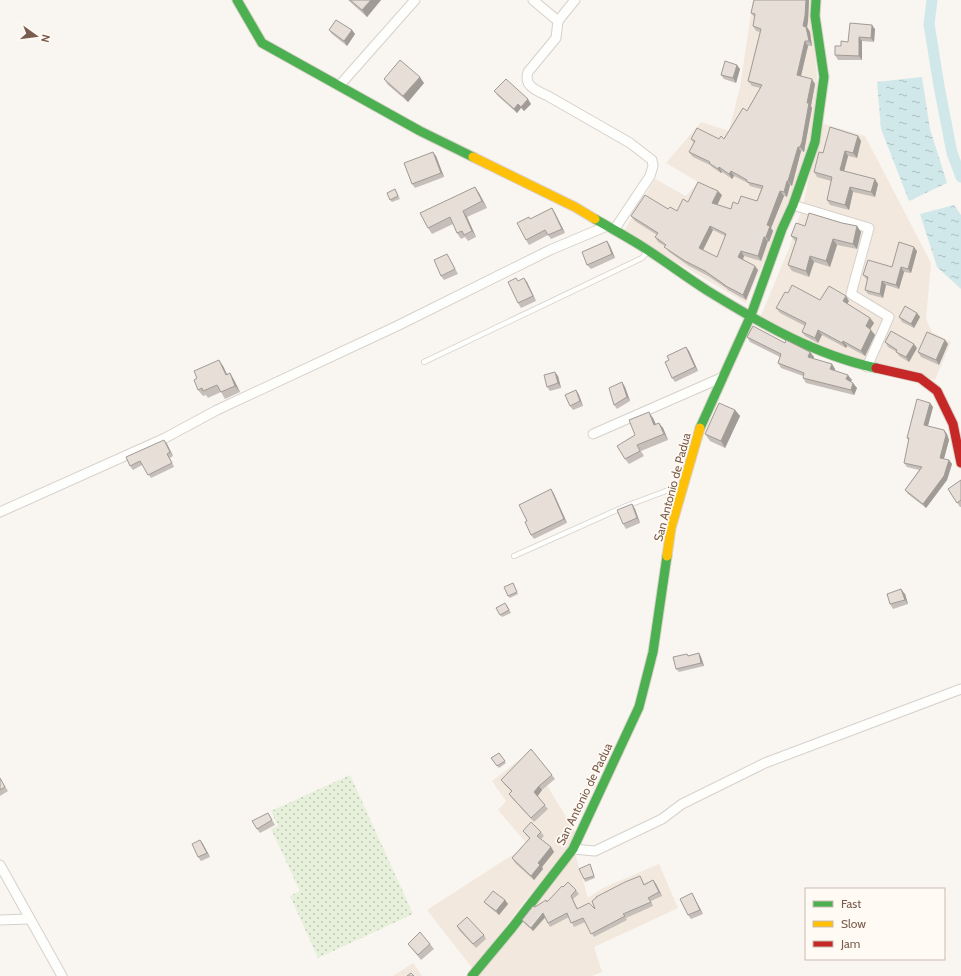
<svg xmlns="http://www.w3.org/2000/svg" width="961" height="976" font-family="Cabin,sans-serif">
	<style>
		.residential { fill: #f2e8de }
		.grass { fill: url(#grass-dots) }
		.water { fill: url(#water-ripples) }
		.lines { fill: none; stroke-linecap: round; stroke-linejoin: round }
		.canal { stroke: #d0e8ea; stroke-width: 11 }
		.lane-casing { stroke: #d7d1cb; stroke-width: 6 }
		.street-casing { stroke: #d7d1cb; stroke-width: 11 }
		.fast-casing { stroke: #d9d2cb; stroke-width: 11 }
		.slow-casing { stroke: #d9d2cb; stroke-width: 11 }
		.jam-casing { stroke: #d9d2cb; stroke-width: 11 }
		.lane { stroke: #fefefd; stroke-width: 4.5 }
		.street { stroke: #fefefd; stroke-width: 9 }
		.fast { stroke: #4caf50; stroke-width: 9 }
		.slow { stroke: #ffc107; stroke-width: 9 }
		.jam { stroke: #c62828; stroke-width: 9 }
		.wall { fill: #c6bfb9; fill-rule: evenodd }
		.shaded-wall { fill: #a19b96 }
		.building { fill: #e6ded7; stroke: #a19b96; fill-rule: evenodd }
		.labels { text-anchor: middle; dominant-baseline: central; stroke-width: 3.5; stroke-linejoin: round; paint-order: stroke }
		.street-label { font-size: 12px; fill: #7a5c4d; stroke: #fffaf3 }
	</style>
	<defs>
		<pattern id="grass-dots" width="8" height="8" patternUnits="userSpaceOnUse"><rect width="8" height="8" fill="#e7f0db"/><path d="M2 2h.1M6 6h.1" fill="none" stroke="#c0c6b4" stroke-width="1.8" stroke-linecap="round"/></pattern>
		<pattern id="water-ripples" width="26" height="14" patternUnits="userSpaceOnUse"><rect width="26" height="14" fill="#d0e8ea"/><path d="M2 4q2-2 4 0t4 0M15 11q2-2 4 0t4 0" fill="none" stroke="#aebfc0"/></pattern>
	</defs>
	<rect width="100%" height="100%" fill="#f9f5f0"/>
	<g class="residential">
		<path d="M753,0H813V25L817,78V111L810,144L791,198L746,303L624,231L655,179L686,196L698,182L666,163L701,122L729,131L740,87Z"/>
		<path d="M821,123L865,136L931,263L926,319L932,332L951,342L935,380L871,364L827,348L760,318L790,246L803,205Z"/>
		<path d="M523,757L543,779L576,833L554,868L524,902L473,969L427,910L528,845L498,810L506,801L492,781Z"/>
		<path d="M575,853L588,898L603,888L659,864L678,908L594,947L602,972L592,976H478Z"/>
		<path d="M413,963L422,976H393Z"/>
	</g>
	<path class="grass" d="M350,775L413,914L318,958L290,896L300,891L271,829L278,826L271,811Z"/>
	<g class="water">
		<path d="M922,77L930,129L947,183L909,201L881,129L877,82Z"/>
		<path d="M954,205L961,215V289L937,267L920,214Z"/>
	</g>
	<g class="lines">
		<path class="canal" d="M932,0L929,24L939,86L952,153L961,177"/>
		<g class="lane-casing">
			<g id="lane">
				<path d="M424,362L642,258L647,252"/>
				<path d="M514,556L626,506L682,485"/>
			</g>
		</g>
		<g class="street-casing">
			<g id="street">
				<path d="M533,0L558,21L575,0"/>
				<path d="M558,21L556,38L528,72C523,86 537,91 548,96L630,143L652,160L653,166L650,176L614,230"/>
				<path d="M339,86L415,0"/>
				<path d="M793,205L869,228L851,294L889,317L867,367"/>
				<path d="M593,434L723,377"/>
				<path d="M0,512L165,438L217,410L397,326L550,250L607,226"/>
				<path d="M573,849L595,851L662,819L682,804L765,763L961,689"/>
				<path d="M0,865L62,976"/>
				<path d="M0,920L29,919"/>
			</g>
		</g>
		<g class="fast-casing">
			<g id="fast">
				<path d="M237,0L262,43L420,131L473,157"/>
				<path d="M595,219C611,228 627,237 643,247C665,261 686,277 708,291C760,323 815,355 876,368"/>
				<path d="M700,428L751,315L782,229L793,205L815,142L824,77L815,16L816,0"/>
				<path d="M472,976L512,928L573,849L639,707L653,652L667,556"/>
			</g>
		</g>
		<g class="slow-casing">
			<g id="slow">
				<path d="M473,157L575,207L595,219"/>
				<path d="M667,556L671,528L700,428"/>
			</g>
		</g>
		<g class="jam-casing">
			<path id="jam" d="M876,368L920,378L937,391L953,424L961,463"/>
		</g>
		<use href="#lane" class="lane"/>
		<use href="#street" class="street"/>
		<use href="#fast" class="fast"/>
		<use href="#slow" class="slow"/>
		<use href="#jam" class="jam"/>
	</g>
	<g class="wall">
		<path d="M348,0H381L367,17Z"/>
		<path d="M754,0H809L808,21L807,27L810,32L812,46H808L801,76L815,84L811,106L812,108L805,146L804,152L801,151L792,186L790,185L787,197L784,196L771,228L773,231L769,242L768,241L761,261L744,256L743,259L758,270L746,300L728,290L726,288L708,276L689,266L668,251L665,246L658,242L655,237L657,235L635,221L631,216L668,209L677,211L688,202L722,195L717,205L731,209L738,204L757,201L761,189L750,186L748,183L734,176L732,179L722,172L721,173L712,167L710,165L693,157L689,152L694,143L691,139H724L747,111L760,88L752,86L748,81L760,32L756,31L753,26L755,18L751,13ZM713,230L725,236L717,257L703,250Z"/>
		<path d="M875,29L874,42L862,41V60H838L835,55L841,46L848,42Z"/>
		<path d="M329,30H352L355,34L347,46L332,34Z"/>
		<path d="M740,69L736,83L724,79L721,75Z"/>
		<path d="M384,79L424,83L408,102L388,85Z"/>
		<path d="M494,91L531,104L524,111L521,108L517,113L498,96Z"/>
		<path d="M858,136L861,141L857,158L848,156L844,172L878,184L875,197L853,192L849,210L830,205L827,200L831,181L817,177L814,172L823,153Z"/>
		<path d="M436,156L444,177L415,188L412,184Z"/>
		<path d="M475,187L479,193L487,208L467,217L476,237L468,241L465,237L461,239L457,233L453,224L432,234L428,228Z"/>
		<path d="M395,189L400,199L392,202L390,200Z"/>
		<path d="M552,208L555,213L565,233L551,239L548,235L529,245L526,240L531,219Z"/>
		<path d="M842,223L857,226L861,232L857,249L837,245L830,267L814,262L809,277L792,271L788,265L796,242L791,236L805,226Z"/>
		<path d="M607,241L610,246L615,258L591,269L587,265Z"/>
		<path d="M917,251L911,273L904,272L899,289L886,285L883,298L868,294L865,290L867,280L863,275L892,267Z"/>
		<path d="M450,259L458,274L444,280L441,276Z"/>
		<path d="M516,278L518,281L527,282L536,301L521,308L518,303Z"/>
		<path d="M788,293L820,300L849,301L847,304L870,318L874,323L870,329L875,335L865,356L847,346L846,348L822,335L818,343L805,336L802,332L805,326L780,313L776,308Z"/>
		<path d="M917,313L920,317L914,328L902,322L899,317Z"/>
		<path d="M747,337L785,343L810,352L814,357L813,359L832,364L835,369V371L852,380L850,382L857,388L854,395L806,383L803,378V376L781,368L778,363L780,357L750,342Z"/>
		<path d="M945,340L948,344L939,365L921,357L918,352Z"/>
		<path d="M885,342L917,348L909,362L899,356L897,352L888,347Z"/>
		<path d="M686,347L689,351L698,371L675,382L672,378L669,360Z"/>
		<path d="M223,366L227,374L230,373L234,380L240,392L225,399L221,392L208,398L206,395L203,396L198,390Z"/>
		<path d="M558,376L561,388L550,391L547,387Z"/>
		<path d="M622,382L625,387L630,401L617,409L614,405Z"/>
		<path d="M576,390L579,395L583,406L573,410L570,406Z"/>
		<path d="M930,403L933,407L928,426L944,430L947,434L949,440L944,459L949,460L952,464L947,480L926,508L908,494L905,490L919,470L907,467L904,463L909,441L907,438Z"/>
		<path d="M735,410L740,416L725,448L710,441L705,434Z"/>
		<path d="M653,418L656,424L663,428L668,440L641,451L644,456L629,464L625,459L635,435Z"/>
		<path d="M167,444L173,456L170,458L174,467L151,478L142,465L133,470L130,466Z"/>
		<path d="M961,480V507H960L948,489Z"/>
		<path d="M551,489L554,494L567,523L534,539L531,535L527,521Z"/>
		<path d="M632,504L635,509L640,523L626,529L623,524Z"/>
		<path d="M513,583L518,594L510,598L508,596Z"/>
		<path d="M905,594L908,604L893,609L890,604Z"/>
		<path d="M507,605L511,613L502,617L500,615Z"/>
		<path d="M699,653L701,657L704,666L679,672L676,669L688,656Z"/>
		<path d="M499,753L506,763L499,768L491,758Z"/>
		<path d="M552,775L555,779L542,790L537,796L548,809L534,822L512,798L509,794L512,792L504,784L501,780Z"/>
		<path d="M0,778L8,791L0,796Z"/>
		<path d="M268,813L275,825L260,833L257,829Z"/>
		<path d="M523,831L541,832L544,836L541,839L551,847L554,852L542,867L543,869L534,880L515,863L512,858L530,839L526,835Z"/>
		<path d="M200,840L203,844L210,857L201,861L198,857Z"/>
		<path d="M590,864L591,867L595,878L585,882L584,879Z"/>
		<path d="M642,880L644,884L653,880L656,884L662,896L651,901L653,906L626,918L627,920L594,937L585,922L574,927L569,917L550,927L545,918L533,931L525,924L522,920L535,907L547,902L563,887L576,890L579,894L573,899L578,909H595Z"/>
		<path d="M694,897L703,914L691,919L688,915Z"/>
		<path d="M505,900L508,904L499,915L488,906L484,902Z"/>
		<path d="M457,926L484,935L486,939L476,948L459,930Z"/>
		<path d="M408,944H430L434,949L421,960Z"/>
	</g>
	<g class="shaded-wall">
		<path d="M371,0H381L367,17L362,10Z"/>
		<path d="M806,0H809L808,21L807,27L810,32L812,46L809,41L803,26Z"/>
		<path d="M872,25L875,29L874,42L871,38Z"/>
		<path d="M352,30L355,34L347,46L344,41Z"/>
		<path d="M859,37L862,41V60L859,56Z"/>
		<path d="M805,41L808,46L800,80L797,75Z"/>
		<path d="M737,65L740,69L736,83L733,78Z"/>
		<path d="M420,77L424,83L408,102L403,96Z"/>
		<path d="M812,79L815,84L811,106L812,108L805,146L804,152L800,147L807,103Z"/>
		<path d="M528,99L531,104L524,111L521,107Z"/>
		<path d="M518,104L521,108L517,113L514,109Z"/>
		<path d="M858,136L861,141L857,158L853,153Z"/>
		<path d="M798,147L801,151L792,186L788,181Z"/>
		<path d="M845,151L848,156L843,175L840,170Z"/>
		<path d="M433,152L436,156L444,177L441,173Z"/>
		<path d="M719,167L722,172L721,173L718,169Z"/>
		<path d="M731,171L734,176L732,179L729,174Z"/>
		<path d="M875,179L878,184L875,197L871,192Z"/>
		<path d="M787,181L790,185L787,197L784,192Z"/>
		<path d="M475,187L479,193L487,208L482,201Z"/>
		<path d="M850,187L853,192L849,210L845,205Z"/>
		<path d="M718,191L722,195L716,208L712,203Z"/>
		<path d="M780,191L784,196L771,228L773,231L769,242L766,237L767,225Z"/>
		<path d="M552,208L555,213L565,233L562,229Z"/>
		<path d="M463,211L467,217L476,237L472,231Z"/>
		<path d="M710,226L713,230L702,252L699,248Z"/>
		<path d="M857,226L861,232L857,249L853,244Z"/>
		<path d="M764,237L768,241L761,261L758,256Z"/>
		<path d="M833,239L837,245L830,267L826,261Z"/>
		<path d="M607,241L610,246L615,258L612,254Z"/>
		<path d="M914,247L917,251L911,273L908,269Z"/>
		<path d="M741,251L744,256L742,262L738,257Z"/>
		<path d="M810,256L814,262L809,277L806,271Z"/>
		<path d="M755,266L758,270L746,300L743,295Z"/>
		<path d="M901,267L904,272L899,289L896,285Z"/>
		<path d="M524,278L527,282L536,301L533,296Z"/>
		<path d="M882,281L886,285L883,298L880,294Z"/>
		<path d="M846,296L849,301L846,306L843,301Z"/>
		<path d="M917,313L920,317L914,328L911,324Z"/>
		<path d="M870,318L874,323L869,331L866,326Z"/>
		<path d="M818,330L822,335L818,343L815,338Z"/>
		<path d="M871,330L875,335L865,356L861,351Z"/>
		<path d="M945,340L948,344L939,365L936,360Z"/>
		<path d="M843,341L847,346L846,348L842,343Z"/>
		<path d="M914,344L917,348L909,362L906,357Z"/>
		<path d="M686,347L689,351L698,371L695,367Z"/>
		<path d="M810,352L814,357L812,363L808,357Z"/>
		<path d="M219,360L223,366L230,381L226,375Z"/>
		<path d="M832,364L835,369L834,374L830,369Z"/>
		<path d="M555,372L558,376L561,388L558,383Z"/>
		<path d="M230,373L234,380L240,392L235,386Z"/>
		<path d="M848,375L852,380L849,384L846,379Z"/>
		<path d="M622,382L625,387L630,401L627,397Z"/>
		<path d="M853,383L857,388L854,395L851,390Z"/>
		<path d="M576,390L579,395L583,406L580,401Z"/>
		<path d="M930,403L933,407L927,429L924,425Z"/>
		<path d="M735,410L740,416L725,448L721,441Z"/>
		<path d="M649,412L653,418L658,430L654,425Z"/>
		<path d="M659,423L663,428L668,440L664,434Z"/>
		<path d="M944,430L947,434L949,440L943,462L940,458Z"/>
		<path d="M164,440L167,444L173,456L170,452Z"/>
		<path d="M949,460L952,464L947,480L926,508L923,504Z"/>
		<path d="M551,489L554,494L567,523L564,519Z"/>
		<path d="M632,504L635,509L640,523L637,518Z"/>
		<path d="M901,589L905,594L908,604L905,600Z"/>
		<path d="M699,653L701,657L704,666L701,663Z"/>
		<path d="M539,786L542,790L537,797L534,792Z"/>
		<path d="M200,840L203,844L210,857L207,853Z"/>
		<path d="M551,847L554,852L542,867L543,869L534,880L531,876L538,863Z"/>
		<path d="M653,880L656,884L662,896L659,892Z"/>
		<path d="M692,893L694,897L703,914L700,910Z"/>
		<path d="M505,900L508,904L499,915L496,911Z"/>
		<path d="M543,913L545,917L533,931L531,928Z"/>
	</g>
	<g class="building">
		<path d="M350,0H371L362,10Z"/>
		<path d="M754,0H806L805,16L803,26L806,27L809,41H805L797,75L812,79L807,103H809L802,142L800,147H798L788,181H787L784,192L780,191L767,225L770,226L766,237H764L758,256L741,251L738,257L755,266L743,295L724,285H725L705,271L685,261L664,247L666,245L655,237L658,233L631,216L645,195L668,209L670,207L677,211L683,199L688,202L698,182L718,191L712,203L731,209L733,202L738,204L741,196L757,201L763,186L747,182V180L731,171L729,174L719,167L718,169L709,163L710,162L689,152L695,141L691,139L697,128L719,139L721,136L724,139L743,108L747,111L762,85L748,81L761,29L753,26L755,14L751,13ZM710,226L726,234L717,257L699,248Z"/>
		<path d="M336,20L352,30L344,41L329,30Z"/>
		<path d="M850,23L872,25L871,38L859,37V56L835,55V46H841V41L848,42Z"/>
		<path d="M400,60L420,77L403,96L384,79Z"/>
		<path d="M725,61L737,65L733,78L721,75Z"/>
		<path d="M506,79L528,99L521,107L518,104L514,109L494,91Z"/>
		<path d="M830,127L858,136L853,153L845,151L840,170L875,179L871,192L850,187L845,205L827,200L832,177L814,172L819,152L823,153Z"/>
		<path d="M433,152L441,173L412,184L404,163Z"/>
		<path d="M475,187L482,201L463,211L472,231L464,235L462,231L457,233L450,217L428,228L420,213Z"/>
		<path d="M395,189L398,196L390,200L387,193Z"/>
		<path d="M552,208L562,229L548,235L545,230L526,240L517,223L529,217L530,219Z"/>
		<path d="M809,213L842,223L857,226L853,244L833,239L826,261L810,256L806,271L788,265L797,238L791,236L796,223L805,226Z"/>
		<path d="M607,241L612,254L587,265L582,252Z"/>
		<path d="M899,242L914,247L908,269L901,267L896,285L882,281L880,294L865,290L868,277L863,275L868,260L892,267Z"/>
		<path d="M447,254L455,269L441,276L434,260Z"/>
		<path d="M516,278L518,281L524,278L533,296L518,303L508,282Z"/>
		<path d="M792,285L820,300L829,286L846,296L843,301L870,318L866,326L871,330L861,351L843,341L842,343L818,330L815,338L802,332L806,323L776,308L785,292L788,293Z"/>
		<path d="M905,306L917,313L911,324L899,317Z"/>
		<path d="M753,326L785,343L786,340L810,352L808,357L832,364L830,369L848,375L846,379L853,383L851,390L803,378L804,373L778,363L781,354L747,337Z"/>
		<path d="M891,331L914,344L906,357L896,352L897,350L885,342Z"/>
		<path d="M927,332L945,340L936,360L918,352Z"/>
		<path d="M686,347L695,367L672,378L665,362L669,360L667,356Z"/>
		<path d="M219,360L226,375L230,373L235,386L221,392L217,385L203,391L202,388L198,390L194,380L197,378L194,371Z"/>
		<path d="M555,372L558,383L547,387L544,375Z"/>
		<path d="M622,382L627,397L614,405L609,388Z"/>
		<path d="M576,390L580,401L570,406L565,395Z"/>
		<path d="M917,399L930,403L924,425L944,430L946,435L940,458L949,460L944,476L923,504L905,490L922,467L904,463L909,438H907Z"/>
		<path d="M719,403L735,410L721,441L705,434Z"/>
		<path d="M649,412L654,425L659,423L664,434L637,445L640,451L625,459L617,446L635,435L629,420Z"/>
		<path d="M164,440L170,452L167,454L172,463L148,475L140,461L130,466L126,457Z"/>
		<path d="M961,480V500L957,503L948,489Z"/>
		<path d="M551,489L564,519L531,535L525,522L527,521L519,505Z"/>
		<path d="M632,504L637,518L623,524L617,510Z"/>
		<path d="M513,583L517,592L508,596L504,587Z"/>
		<path d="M901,589L905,600L890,604L887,594Z"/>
		<path d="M505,603L509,610L500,615L496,608Z"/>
		<path d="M699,653L701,663L676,669L673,657L687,654L688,656Z"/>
		<path d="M531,749L552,775L539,786L534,792L545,805L531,818L509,794L512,791L501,780Z"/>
		<path d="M499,753L505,761L497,766L491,758Z"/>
		<path d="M0,778L5,787L0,790Z"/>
		<path d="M268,813L272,820L257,829L252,821Z"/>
		<path d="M531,822L541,832L537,836L551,847L538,863L540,865L531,876L512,858L530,838L523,831Z"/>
		<path d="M200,840L207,853L198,857L192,844Z"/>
		<path d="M590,864L594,876L584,879L579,869Z"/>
		<path d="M640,876L644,885L653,880L659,892L648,898L651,902L623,914L625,916L591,934L583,918L571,923L567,913L548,923L543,913L531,928L522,920L533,906L535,907L546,900L547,902L562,886L563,887L568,882L576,890L571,896L577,909L589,903L595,909L592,901L596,898V897L625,882Z"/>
		<path d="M493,891L505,900L496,911L484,902Z"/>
		<path d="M692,893L700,910L688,915L680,899Z"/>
		<path d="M467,917L484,935L473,944L457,926Z"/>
		<path d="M420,932L430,944L418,955L408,944Z"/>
		<path d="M411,973L414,976H407Z"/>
	</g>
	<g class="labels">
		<g class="street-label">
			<text transform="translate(672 487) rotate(-75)">San Antonio de Padua</text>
			<text transform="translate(584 794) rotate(-64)">San Antonio de Padua</text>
		</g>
	</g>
	<rect x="805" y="888" width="140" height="72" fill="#fffaf3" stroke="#cabbb1"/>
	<rect x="813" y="901" width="20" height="6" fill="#4caf50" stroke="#cabbb1"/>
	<text x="841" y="908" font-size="12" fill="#7a5c4d">Fast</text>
	<rect x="813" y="921" width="20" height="6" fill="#ffc107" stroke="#cabbb1"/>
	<text x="841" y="928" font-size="12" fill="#7a5c4d">Slow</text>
	<rect x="813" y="941" width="20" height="6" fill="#c62828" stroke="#cabbb1"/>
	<text x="841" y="948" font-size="12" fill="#7a5c4d">Jam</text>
	<g transform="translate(36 36) rotate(104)" stroke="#fffaf3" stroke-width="3" paint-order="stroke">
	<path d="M0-3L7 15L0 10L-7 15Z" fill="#7a5c4d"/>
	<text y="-6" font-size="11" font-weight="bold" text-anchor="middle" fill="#7a5c4d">N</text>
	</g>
</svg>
